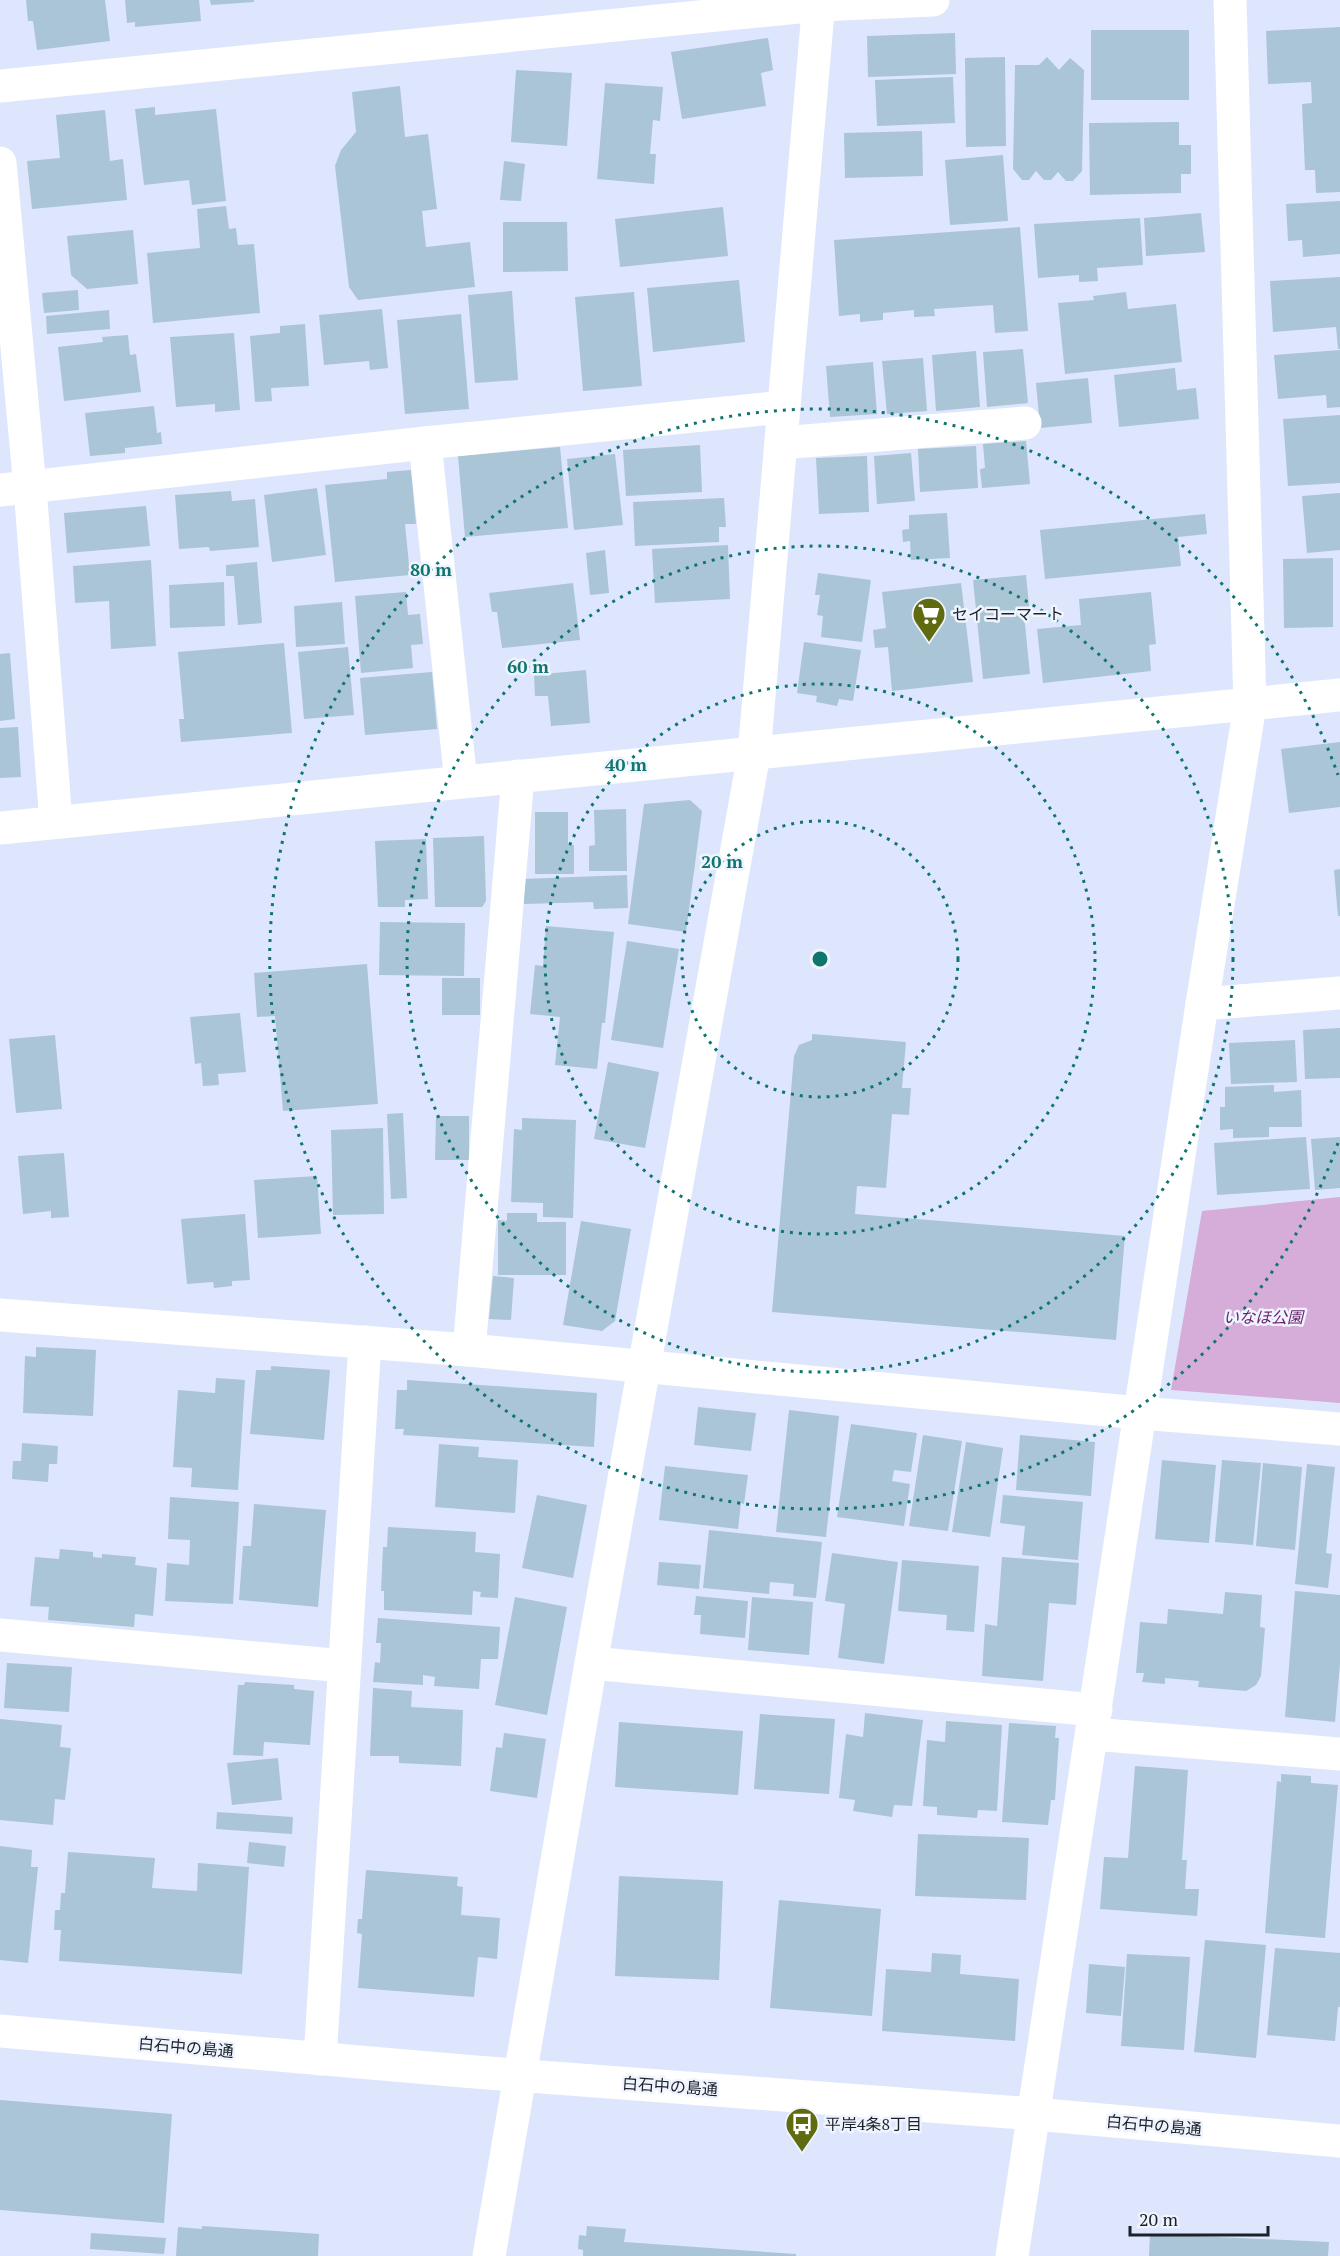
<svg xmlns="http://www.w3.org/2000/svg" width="1340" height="2256" font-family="'PT Serif','Noto Sans JP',serif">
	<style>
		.green { fill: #d6acd8 }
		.building { fill: #aac5d6 }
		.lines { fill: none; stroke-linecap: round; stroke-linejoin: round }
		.minor { stroke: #fff; stroke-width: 33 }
		.ring { fill: none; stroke: #0f766e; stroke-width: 3; stroke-dasharray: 3 6 }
		.labels { text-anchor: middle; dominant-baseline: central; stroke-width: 5; stroke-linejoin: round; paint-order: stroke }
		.poi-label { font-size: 16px; fill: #1c2029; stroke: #eff4fe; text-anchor: start }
		.park-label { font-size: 16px; font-style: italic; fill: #681e6d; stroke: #eff4fe }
		.street-label { font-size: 16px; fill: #1c2029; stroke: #eff4fe }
		.centre { fill: #0f766e; stroke: #eff4fe; stroke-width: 3 }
		.ring-label { font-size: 18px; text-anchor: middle; font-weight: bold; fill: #0f766e; stroke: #eff4fe; stroke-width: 5; stroke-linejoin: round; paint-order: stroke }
	</style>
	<rect width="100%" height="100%" fill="#dde6fc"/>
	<path class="green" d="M1340,1197V1403L1171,1390L1202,1211Z"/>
	<g class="building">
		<path d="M26,0H105L110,41L37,50L33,21H28Z"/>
		<path d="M125,0H199L201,21L135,27V22L127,23Z"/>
		<path d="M210,0H254V2L211,5Z"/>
		<path d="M1340,27V192L1316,193L1315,170H1305L1302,104L1312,103L1311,82L1268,84L1266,31Z"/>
		<rect x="1091" y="30" width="98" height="70"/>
		<path d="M955,33L956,74L868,77L867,36Z"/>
		<path d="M768,38L773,70L761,73L766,106L682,119L671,52Z"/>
		<path d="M1005,57L1006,146L966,147L965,58Z"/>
		<path d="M1047,57L1059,70L1070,58L1084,70L1082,171L1073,181H1066L1058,172L1051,180H1044L1036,171L1029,180H1022L1013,169L1015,65H1039Z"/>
		<path d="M516,70L572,73L567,146L511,142Z"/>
		<path d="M953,77L955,123L877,126L875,80Z"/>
		<path d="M605,83L663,87L660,121L653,120L650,154H656L654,184L597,179Z"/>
		<path d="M400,86L405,137L428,134L437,209L422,211L426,247L470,242L475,287L358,300L349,287L335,166L341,150L356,132L352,92Z"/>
		<path d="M155,107V115L216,109L226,201L192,205L189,180L144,185L135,109Z"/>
		<path d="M105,110L110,161L123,159L127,200L32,209L27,161L60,158L56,115Z"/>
		<path d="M1179,122V145H1191V174H1181V193L1090,195L1089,123Z"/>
		<path d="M922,131L923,176L845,178L844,133Z"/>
		<path d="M1003,155L1008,221L950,225L945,160Z"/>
		<path d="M504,161L525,164L521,201L500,200Z"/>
		<path d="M1340,201V254L1303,257L1302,240L1288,241L1286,204Z"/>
		<path d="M226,206L229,229L236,228L238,245L254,244L260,313L153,323L147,253L200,248L197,209Z"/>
		<path d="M723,207L728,256L620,267L615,219Z"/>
		<path d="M1201,213L1205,252L1146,256L1144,218Z"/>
		<path d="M1140,218L1143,265L1097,268L1098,281L1079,282V275L1038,278L1034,224Z"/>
		<path d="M503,222H567L568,271L503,272Z"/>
		<path d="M1020,227L1028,331L995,333L993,305L934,309L935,316L914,317V310L883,313V320L860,322V314L839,316L834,240Z"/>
		<path d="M133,230L138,284L87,289L71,275L67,236Z"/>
		<path d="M1340,277V349H1338L1336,327L1273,332L1270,281Z"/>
		<path d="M739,280L745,342L653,352L647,288Z"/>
		<path d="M78,290L79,310L44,313L42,293Z"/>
		<path d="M512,291L518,380L475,383L468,295Z"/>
		<path d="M634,292L642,386L583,391L575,297Z"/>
		<path d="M1126,292L1128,309L1176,304L1182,362L1065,374L1058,303L1094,300L1093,296Z"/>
		<path d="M382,309L388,368L370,370L369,361L324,365L319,315Z"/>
		<path d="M109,310L110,329L47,334L46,316Z"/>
		<path d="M461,314L469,409L405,414L397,320Z"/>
		<path d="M305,324L309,386L271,388L272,401L255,402L250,336L280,333V326Z"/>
		<path d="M234,333L240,410L215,412V404L176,407L170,337Z"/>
		<path d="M128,335L130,355L136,354L141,392L64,401L58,347L103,342L102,337Z"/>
		<path d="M1023,349L1028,403L987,407L983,352Z"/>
		<path d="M1340,350V407L1327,408L1326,395L1278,399L1274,355Z"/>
		<path d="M976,351L980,407L936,411L932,355Z"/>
		<path d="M923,358L927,411L887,414L882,361Z"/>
		<path d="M873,362L877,414L830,417L826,366Z"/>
		<path d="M1175,368L1177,390L1196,388L1199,419L1119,427L1114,375Z"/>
		<path d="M1088,378L1092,423L1040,428L1036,383Z"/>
		<path d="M154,406L157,433L161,432L162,444L125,448V453L90,456L85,413Z"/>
		<path d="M1340,415V483L1288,486L1283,419Z"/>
		<path d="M1026,441L1030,484L982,488L980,469L985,468L983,444Z"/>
		<path d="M700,445L702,492L626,496L623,450Z"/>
		<path d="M976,446L978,488L920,492L918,449Z"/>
		<path d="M560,447L568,528L465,537L458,456Z"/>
		<path d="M911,453L915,501L877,504L874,456Z"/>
		<path d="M615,454L623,525L574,530L567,459Z"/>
		<path d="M867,456L869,512L819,514L816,458Z"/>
		<path d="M411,470L416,524H405L410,575L335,582L325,485L387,479V472Z"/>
		<path d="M317,488L326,555L272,562L264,495Z"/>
		<path d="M231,491L232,501L255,499L259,547L210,551L209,547L179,549L175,495Z"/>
		<path d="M1340,493V550L1307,553L1302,496Z"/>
		<path d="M724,498L726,527H719V542L635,546L633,502Z"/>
		<path d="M146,506L150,546L67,553L64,513Z"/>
		<path d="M947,513L950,558L911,560L910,541L903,542L902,530L909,529V515Z"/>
		<path d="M1205,514L1207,534L1178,537L1181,566L1045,579L1040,530Z"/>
		<path d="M728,545L730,599L655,603L652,549Z"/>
		<path d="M605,550L609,593L590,595L586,553Z"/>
		<path d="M1333,558V627L1284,628L1283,559Z"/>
		<path d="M151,560L156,646L111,649L109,601L75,603L73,566Z"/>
		<path d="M257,562L262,623L238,625L234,576H226V565Z"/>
		<path d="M818,573L871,580L862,642L821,637L823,616L817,615L820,595H815Z"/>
		<path d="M1026,575L1030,615H1024L1030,674L983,679L973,580Z"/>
		<path d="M224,582L225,626L170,628L169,585Z"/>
		<path d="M573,583L580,640L502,648L497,612H492L489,593Z"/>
		<path d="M961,583L973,682L892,691L888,647L875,648L873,630L886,628L882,592Z"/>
		<path d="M406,592L408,615L420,614L423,644L411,645L413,668L361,673L355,596Z"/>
		<path d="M1151,592L1156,644L1149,645L1151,671L1043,683L1037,629L1081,625L1079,599Z"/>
		<path d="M342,602L345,644L296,647L294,606Z"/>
		<path d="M804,642L861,650L853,701L839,699L837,706L816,702L817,696L797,693Z"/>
		<path d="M284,643L292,733L181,742L179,719H184L178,652Z"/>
		<path d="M348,647L354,715L304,719L298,652Z"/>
		<path d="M10,653L15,719L0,721V654Z"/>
		<path d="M586,670L590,723L551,726L548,696H535L534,675Z"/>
		<path d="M432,672L437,729L365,735L360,678Z"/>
		<path d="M18,727L21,777L0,778V728Z"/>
		<path d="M1340,742V807L1289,813L1281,749Z"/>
		<path d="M690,800L702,811L686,932L628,924L644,804Z"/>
		<path d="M626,809L627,871H589V846L595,845L594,810Z"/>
		<path d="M535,812H568V845H574V874H535Z"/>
		<path d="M484,836L486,901L482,907H435L433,838Z"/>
		<path d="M426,839L428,899L405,900V907H378L375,841Z"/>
		<path d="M1340,869V916H1338L1334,870Z"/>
		<path d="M627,875L628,908L594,909L593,902L524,904L523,879Z"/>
		<path d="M380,922L465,923L464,976L379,975Z"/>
		<path d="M546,926L614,932L605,1023H602L597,1069L555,1065L560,1017L530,1014L535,965L543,966Z"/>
		<path d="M627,941L679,949L663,1048L611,1040Z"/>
		<path d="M367,964L378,1104L283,1111L275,1016L257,1017L254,973Z"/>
		<rect x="442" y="978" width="38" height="37"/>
		<path d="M240,1013L246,1072L218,1074L219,1085L203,1086L201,1063L195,1064L190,1017Z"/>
		<path d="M1340,1028V1078L1305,1079L1303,1030Z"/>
		<path d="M812,1034L906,1042L902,1088H911L909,1115L892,1114L886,1188L857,1186L855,1214L1125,1236L1116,1340L772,1312L794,1056L799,1045L812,1040Z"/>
		<path d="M55,1035L62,1109L16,1113L9,1039Z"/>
		<path d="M1295,1040L1297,1082L1231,1084L1229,1043Z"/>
		<path d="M608,1062L659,1072L645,1148L594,1139Z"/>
		<path d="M1274,1085V1092L1301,1090L1302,1127H1269V1137L1233,1138V1129L1220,1130V1107H1225V1087Z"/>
		<path d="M403,1113L407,1198L391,1199L387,1114Z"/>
		<path d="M436,1116H469V1160H435Z"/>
		<path d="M522,1118L576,1120L573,1218L543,1217V1203L511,1202L514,1129L522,1130Z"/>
		<path d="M383,1128L384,1214L333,1215L331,1130Z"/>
		<path d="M1306,1137L1310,1189L1217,1195L1214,1143Z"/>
		<path d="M1340,1137V1188L1315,1190L1311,1139Z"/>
		<path d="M64,1153L69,1217L51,1218V1211L23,1214L18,1156Z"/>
		<path d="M317,1176L321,1234L258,1238L254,1180Z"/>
		<path d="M507,1213H537V1222H566V1275H498V1220L507,1221Z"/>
		<path d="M245,1214L250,1280L232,1281V1286L214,1288L213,1282L187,1284L181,1219Z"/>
		<path d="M581,1221L631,1229L615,1321L602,1331L563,1325Z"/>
		<path d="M493,1276L514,1278L511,1320L489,1319Z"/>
		<path d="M36,1347L96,1350L93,1416L23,1413L25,1356L36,1357Z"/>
		<path d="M271,1366L330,1370L324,1440L250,1434L256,1370H271Z"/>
		<path d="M216,1378L245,1380L238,1490L191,1487L192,1468L173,1467L178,1390L215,1393Z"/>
		<path d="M407,1380L597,1393L594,1447L403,1435L404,1429H395L397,1390H407Z"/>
		<path d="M698,1407L756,1413L751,1451L694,1445Z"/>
		<path d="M789,1410L839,1416L826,1537L776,1532Z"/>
		<path d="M851,1424L917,1433L911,1472L894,1470L892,1481L910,1484L904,1526L837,1517Z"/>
		<path d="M923,1435L962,1441L948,1531L909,1526Z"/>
		<path d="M1020,1435L1095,1442L1091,1496L1016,1490Z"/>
		<path d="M966,1442L1003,1448L990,1537L952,1532Z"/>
		<path d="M22,1443L58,1446L57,1464H49L48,1482L12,1479L13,1461H21Z"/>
		<path d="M439,1444L479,1447L478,1457L518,1460L515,1513L435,1507Z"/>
		<path d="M1162,1460L1216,1465L1209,1543L1155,1539Z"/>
		<path d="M1222,1460L1261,1463L1253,1545L1215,1542Z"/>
		<path d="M1263,1463L1302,1467L1295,1550L1256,1546Z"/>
		<path d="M1307,1464L1335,1467L1326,1553L1332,1554L1328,1588L1295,1584Z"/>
		<path d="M665,1466L748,1475L744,1504L741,1503L738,1529L659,1520Z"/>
		<path d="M537,1495L587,1505L573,1578L522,1568Z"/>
		<path d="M1003,1495L1083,1502L1078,1560L1022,1555L1025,1526L1000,1523Z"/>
		<path d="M170,1497L239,1502L233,1604L165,1601L167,1563L189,1565L190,1540L168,1539Z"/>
		<path d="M254,1504L326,1510L318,1607L239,1600L243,1546H251Z"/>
		<path d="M388,1527L476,1532L475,1552L500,1554L498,1598L480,1597L481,1592L473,1591L472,1615L384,1610V1591H381L383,1547H387Z"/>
		<path d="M709,1530L822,1542L816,1598L793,1596L794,1584L770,1582L769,1594L703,1588Z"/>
		<path d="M60,1549L93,1552V1557L102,1558V1554L136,1557L135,1565L157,1568L153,1616L135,1614L134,1627L48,1620L49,1607L30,1606L35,1557L59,1559Z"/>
		<path d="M832,1553L898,1562L884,1664L838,1658L845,1604L825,1601Z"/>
		<path d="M1002,1557L1079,1563L1076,1605L1049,1603L1043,1681L982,1676L985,1624L997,1626Z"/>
		<path d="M902,1560L979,1566L974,1632L946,1630L947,1615L898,1611Z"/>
		<path d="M659,1562L701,1565L699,1589L657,1585Z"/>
		<path d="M1295,1591L1340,1595V1663L1335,1722L1285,1717Z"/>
		<path d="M1225,1592L1262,1595L1260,1627L1265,1628L1261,1676L1256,1685L1246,1691L1198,1687L1199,1681L1165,1678V1684L1142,1682L1144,1673H1136L1140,1622L1167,1624L1168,1609L1223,1614Z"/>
		<path d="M696,1596L748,1601L745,1638L700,1634L701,1615H694Z"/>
		<path d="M515,1597L567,1607L547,1715L495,1705Z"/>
		<path d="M752,1597L813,1602L809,1655L748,1650Z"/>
		<path d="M378,1618L500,1627L498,1659H481L479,1689L434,1686L435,1677L423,1675V1685L373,1682L375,1662L380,1663L381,1643H376Z"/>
		<path d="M7,1663L72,1667L69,1712L4,1708Z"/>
		<path d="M245,1682L294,1685V1689L314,1691L310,1745L264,1742L263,1756L233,1755L238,1685H244Z"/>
		<path d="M373,1688L412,1691L411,1707L463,1710L461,1766L399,1763V1756H370Z"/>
		<path d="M865,1713L923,1720L912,1806L894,1805L892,1817L853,1811L855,1800L839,1798L846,1734L863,1737Z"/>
		<path d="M760,1714L835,1719L829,1794L754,1789Z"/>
		<path d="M0,1719L62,1725L60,1747L71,1748L65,1800L55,1799L53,1825L0,1820Z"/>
		<path d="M946,1721L1002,1725L997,1811L978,1810L977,1818L937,1815V1807L923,1806L927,1740L945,1742Z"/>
		<path d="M619,1722L743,1731L738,1795L615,1787Z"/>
		<path d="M1009,1723L1056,1726L1055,1738H1059L1055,1800H1051L1048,1825L1002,1822Z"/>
		<path d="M504,1733L546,1739L537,1798L490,1791L496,1747L502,1748Z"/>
		<path d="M278,1758L282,1800L232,1805L227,1763Z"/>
		<path d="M1135,1766L1188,1770L1182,1860H1187L1185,1889H1199L1197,1916L1100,1909L1104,1857L1128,1858Z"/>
		<path d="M1281,1774L1311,1776V1783L1338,1785L1325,1938L1265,1933L1277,1781L1281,1782Z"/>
		<path d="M217,1812L293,1817L292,1834L216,1829Z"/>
		<path d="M918,1834L1029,1838L1026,1900L915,1896Z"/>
		<path d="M249,1842L286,1846L284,1867L247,1863Z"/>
		<path d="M0,1846L32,1850L31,1867H38L28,1963L0,1960Z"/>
		<path d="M68,1852L155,1858L152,1888L197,1891L198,1863L249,1867L242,1974L59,1961L61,1930H54L55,1910H60L61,1893H65Z"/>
		<path d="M366,1870L458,1877L457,1886L463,1887L461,1915L500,1918L497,1959L478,1957L474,1997L358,1988L362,1934L357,1933L358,1919H362Z"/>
		<path d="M619,1876L723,1881L719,1980L615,1976Z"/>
		<path d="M779,1900L881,1909L872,2016L770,2008Z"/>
		<path d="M1205,1940L1266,1945L1256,2058L1194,2052Z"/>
		<path d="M1275,1948L1340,1953V2007H1338L1335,2041L1267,2035Z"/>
		<path d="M932,1953L961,1955L960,1974L1019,1979L1015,2041L882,2031L886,1969L931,1972Z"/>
		<path d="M1127,1954L1190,1957L1184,2050L1121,2046Z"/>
		<path d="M1089,1964L1125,1967L1121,2016L1086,2013Z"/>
		<path d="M0,2100L172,2114L164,2223L0,2210Z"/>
		<path d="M202,2226L319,2234L318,2256H176L178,2227L202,2229Z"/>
		<path d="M587,2226L626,2229L624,2242L796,2254V2256H583V2250L578,2249L579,2235L586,2236Z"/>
		<path d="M91,2233L166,2238L164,2254L90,2249Z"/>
		<path d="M1150,2234L1329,2242L1328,2256H1149Z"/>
	</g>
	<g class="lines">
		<g class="minor">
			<path d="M0,86L819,5L933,0"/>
			<path d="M0,163L30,488L56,822"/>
			<path d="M425,443L461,782"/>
			<path d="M781,443L1025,423"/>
			<path d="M0,490L425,443L784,407"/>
			<path d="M0,828L1340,695"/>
			<path d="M1202,1004L1340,993"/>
			<path d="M0,1315L469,1350L1140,1413L1340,1429"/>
			<path d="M469,1350L518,776"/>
			<path d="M0,1635L344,1666"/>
			<path d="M591,1663L1096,1710"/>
			<path d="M1092,1734L1340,1754"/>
			<path d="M0,2031L475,2072L1034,2114L1340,2141"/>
			<path d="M320,2059L365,1342"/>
			<path d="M489,2256L591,1663L754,754L819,0"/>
			<path d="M1012,2256L1202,1004L1250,705L1230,0"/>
		</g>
	</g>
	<g class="ring">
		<circle cx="820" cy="959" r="138"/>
		<circle cx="820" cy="959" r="275"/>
		<circle cx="820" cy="959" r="413"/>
		<path d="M1338 1143A550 550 0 1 1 1338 775"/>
	</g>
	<defs>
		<g id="supermarket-pin" transform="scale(1.725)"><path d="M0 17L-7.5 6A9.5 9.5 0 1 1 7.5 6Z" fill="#606a0f" stroke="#eff4fe"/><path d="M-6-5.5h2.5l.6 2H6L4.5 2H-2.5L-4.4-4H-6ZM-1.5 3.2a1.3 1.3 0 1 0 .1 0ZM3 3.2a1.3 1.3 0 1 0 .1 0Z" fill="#fff"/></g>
		<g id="bus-pin" transform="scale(1.725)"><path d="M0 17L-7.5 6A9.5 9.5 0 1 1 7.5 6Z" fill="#606a0f" stroke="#eff4fe"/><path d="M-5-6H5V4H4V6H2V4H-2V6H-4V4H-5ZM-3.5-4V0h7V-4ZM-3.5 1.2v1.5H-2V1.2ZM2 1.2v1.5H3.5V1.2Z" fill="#fff"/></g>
	</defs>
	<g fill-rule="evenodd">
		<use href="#supermarket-pin" x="929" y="614"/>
		<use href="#bus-pin" x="802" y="2124"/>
	</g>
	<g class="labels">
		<g class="poi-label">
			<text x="952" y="614">セイコーマート</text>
			<text x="825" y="2124">平岸4条8丁目</text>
		</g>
		<g class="park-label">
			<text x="1263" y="1317">いなほ公園</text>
		</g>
		<g class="street-label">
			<text transform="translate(186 2047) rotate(5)">白石中の島通</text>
			<text transform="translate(670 2086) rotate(4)">白石中の島通</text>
			<text transform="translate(1154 2125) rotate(5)">白石中の島通</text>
		</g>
	</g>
	<circle cx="820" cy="959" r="9" class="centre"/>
	<g class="ring-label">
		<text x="431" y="576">80 m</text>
		<text x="528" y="673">60 m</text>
		<text x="626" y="771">40 m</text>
		<text x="722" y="868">20 m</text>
	</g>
	<path d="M1130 2226v9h138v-9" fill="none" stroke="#1c2029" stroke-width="3"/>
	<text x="1139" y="2226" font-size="18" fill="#1c2029" stroke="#eff4fe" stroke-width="4.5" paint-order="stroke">20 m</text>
</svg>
